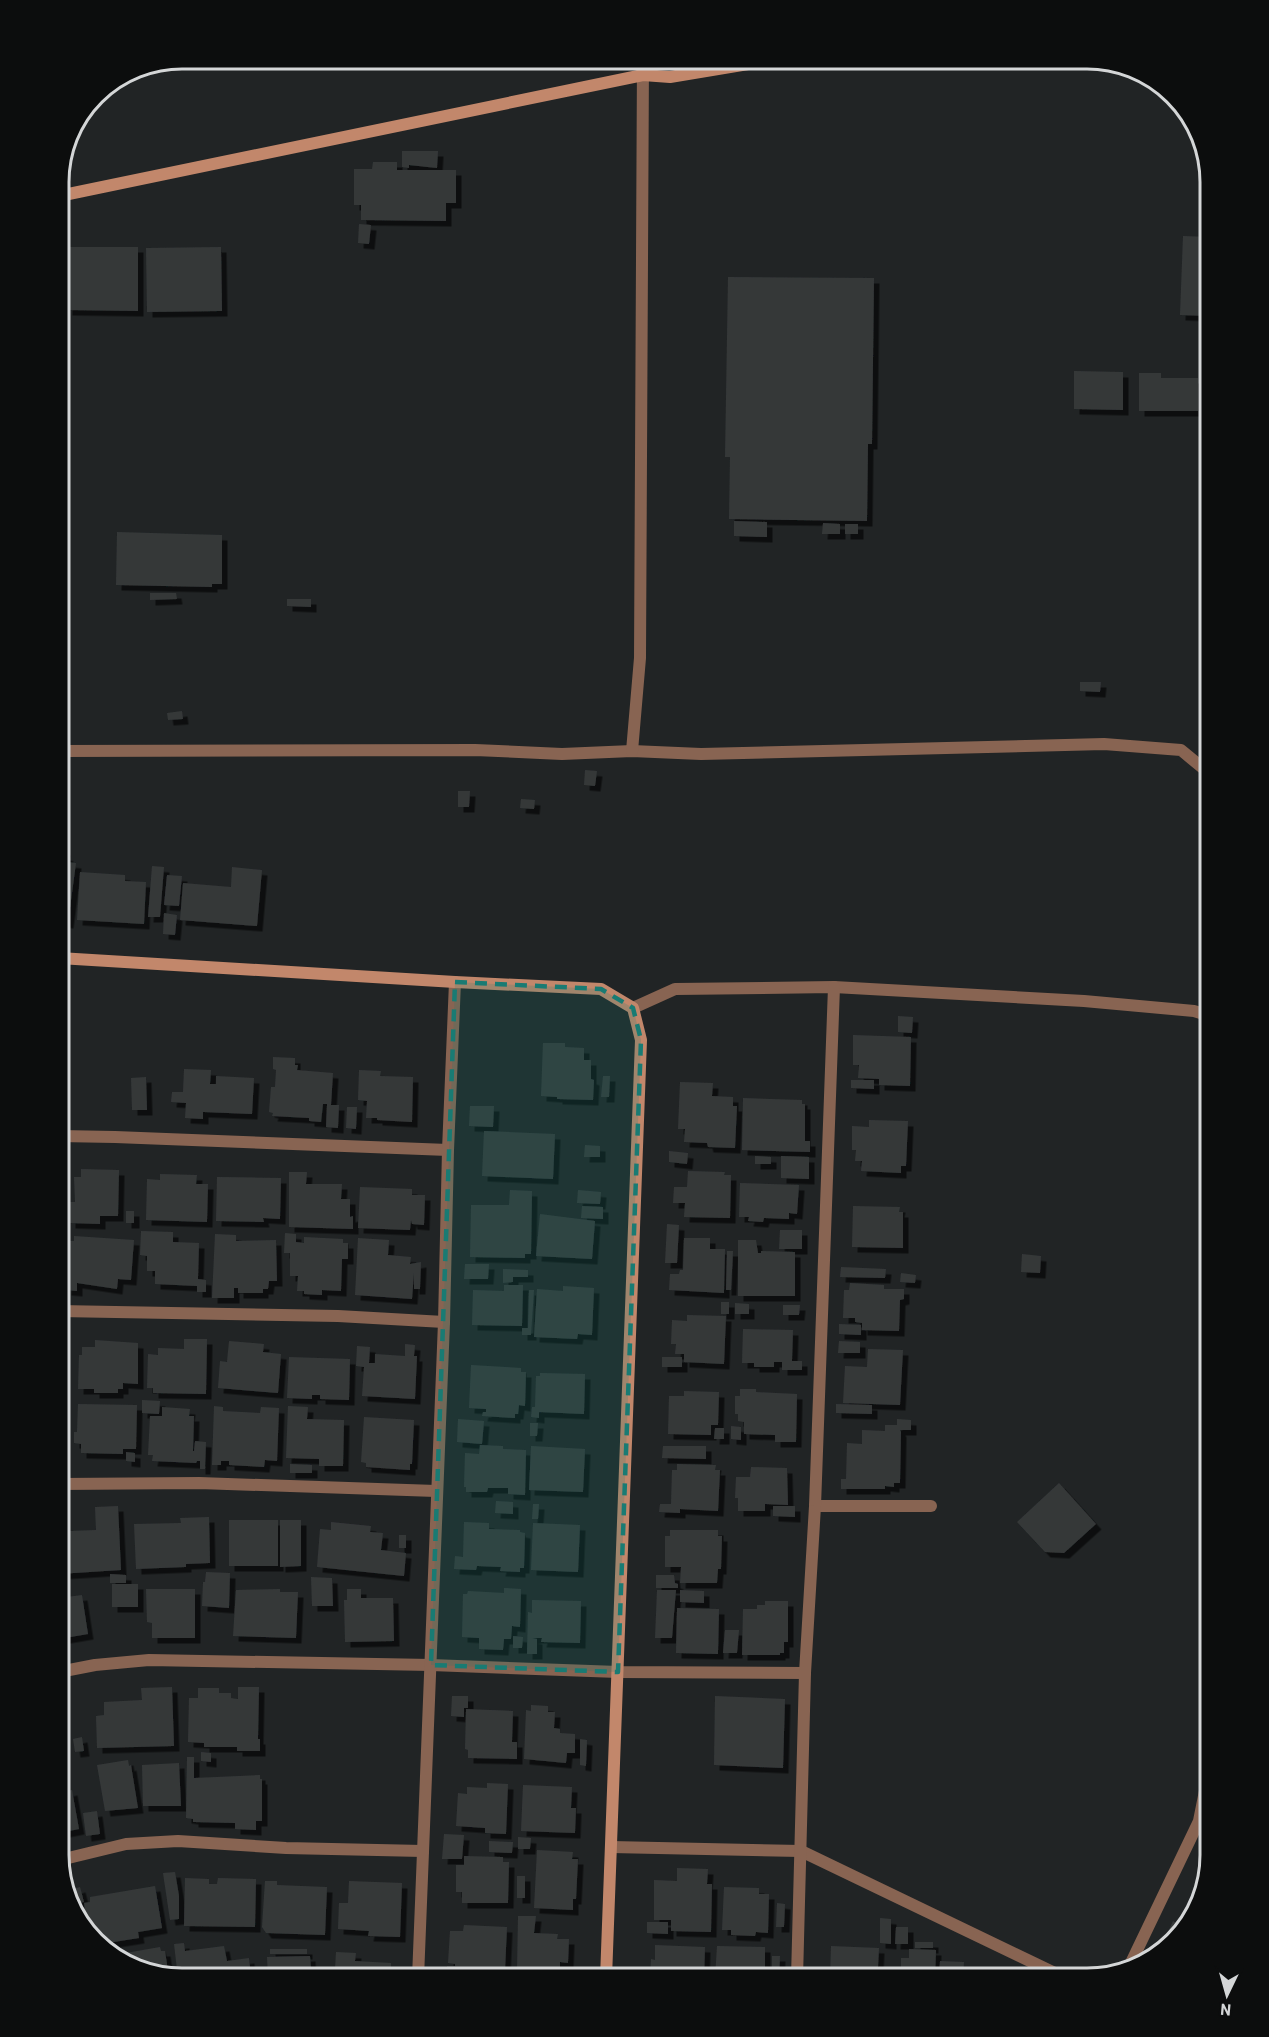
<svg xmlns="http://www.w3.org/2000/svg" width="1269" height="2037" font-family="Barlow,sans-serif">
	<style>
		.building { fill: #353839; filter: url(#shadow) }
		.lines { fill: none; stroke-linecap: round; stroke-linejoin: round }
		.street { stroke: #886452; stroke-width: 12 }
		.secondary { stroke: #c2876b; stroke-width: 12 }
		.marked { fill: #197b73; fill-opacity: 0.2; stroke: #197b73; stroke-width: 4.5; stroke-dasharray: 12 8; stroke-linejoin: round }
		.rim { fill: none; stroke: #d4d6d7; stroke-width: 3 }
	</style>
	<defs>
		<filter id="shadow"><feDropShadow dx="5.5" dy="5.5" stdDeviation="0" flood-color="#0009"/></filter>
	</defs>
	<rect width="100%" height="100%" fill="#212425"/>
	<g class="building">
		<path d="M402,151H438L437,168L409,165V168L402,167Z"/>
		<path d="M373,162H397V170H456V203H446V221L361,220V205H354V169H372Z"/>
		<path d="M359,224L371,225L369,244L358,243Z"/>
		<path d="M1183,236L1210,237V316L1180,315Z"/>
		<path d="M67,247H138V311L67,310Z"/>
		<path d="M221,247L222,311L147,312L146,248Z"/>
		<path d="M728,277L874,278L872,444H868L867,521L729,519L730,457H725Z"/>
		<path d="M1074,371L1123,372V410L1074,409Z"/>
		<path d="M1139,373H1161V378H1198V411H1139Z"/>
		<path d="M734,521L767,522V537L734,536Z"/>
		<path d="M823,523L840,524V534H822Z"/>
		<rect x="845" y="524" width="13" height="10"/>
		<path d="M117,532L222,535V584H212V587L116,585Z"/>
		<path d="M150,593H176L177,599L150,600Z"/>
		<path d="M287,599H311V607L287,606Z"/>
		<path d="M1080,682H1101L1100,692L1080,691Z"/>
		<path d="M182,711L183,719L168,720L167,713Z"/>
		<path d="M585,770L597,771L595,786L584,785Z"/>
		<path d="M458,791H470L469,807H458Z"/>
		<path d="M521,799L535,800L534,809L520,808Z"/>
		<path d="M59,848L65,850L64,855L68,856L67,862L76,863L68,923L59,922Z"/>
		<path d="M152,866L164,867L160,917H148Z"/>
		<path d="M232,867L262,870L257,926L180,920L183,883L231,887Z"/>
		<path d="M80,872L125,875V881L146,882L144,924L77,920Z"/>
		<path d="M167,875L182,876L179,906L164,905Z"/>
		<path d="M164,913L177,915L175,935L163,934Z"/>
		<path d="M898,1016L913,1017L912,1033L898,1032Z"/>
		<path d="M853,1035L911,1037L910,1086L879,1085V1079L858,1078L859,1065H853Z"/>
		<path d="M543,1043H565V1047L584,1048V1060H591V1079L594,1080L593,1100L557,1099V1097L541,1096Z"/>
		<path d="M273,1057L295,1058V1065H298L297,1070L333,1073L331,1105H339L338,1128L326,1127L327,1104H323L321,1122L309,1121V1118L272,1116L273,1113L269,1112L271,1087H275L276,1070L273,1069Z"/>
		<path d="M184,1069L211,1070L210,1084H216V1076L254,1078L252,1114L203,1112V1119L185,1118L186,1103L171,1102L172,1092H183Z"/>
		<path d="M359,1070L381,1071L380,1076L413,1077L412,1122L377,1120V1118H366L367,1101L358,1100Z"/>
		<path d="M603,1076H610L609,1097H601Z"/>
		<path d="M146,1077L147,1110H132L131,1078Z"/>
		<path d="M851,1080H874V1089L851,1088Z"/>
		<path d="M680,1082L713,1083L712,1096L733,1097V1106H737L735,1148L708,1147L707,1143L684,1142L685,1129H678Z"/>
		<path d="M743,1098L802,1100V1104H805V1141H810V1152L742,1150Z"/>
		<path d="M470,1106H494L493,1127L469,1126Z"/>
		<path d="M347,1107H357L356,1129L346,1128Z"/>
		<path d="M869,1120L908,1121L906,1166H901V1173L861,1171L862,1161H855L856,1150H852V1126L869,1127Z"/>
		<path d="M484,1131L555,1134L553,1179L482,1176Z"/>
		<path d="M585,1145L600,1146V1157H584Z"/>
		<path d="M669,1151L688,1153L687,1164L669,1162Z"/>
		<path d="M755,1156L771,1157V1164H755Z"/>
		<path d="M781,1156L809,1157V1179L781,1178Z"/>
		<path d="M81,1169L119,1170L118,1216H100V1224L70,1223V1202H75L74,1177H81Z"/>
		<path d="M688,1171L725,1172L724,1175H731L730,1218L684,1217L685,1203H673L674,1187H687Z"/>
		<path d="M289,1172H307L306,1184H342L341,1199H350V1217L353,1216V1229L289,1227Z"/>
		<path d="M160,1174L197,1175L196,1184H208L207,1222L146,1220L147,1179L160,1180Z"/>
		<path d="M217,1177L281,1178L280,1219L263,1218L264,1222L216,1221Z"/>
		<path d="M740,1183L799,1185L797,1214L789,1213V1219L764,1218L763,1222L748,1221L749,1217H739Z"/>
		<path d="M360,1187L412,1189V1195H425L424,1225L412,1224L411,1220L410,1230L358,1228Z"/>
		<path d="M510,1190L532,1191L531,1254H525V1258L470,1257L471,1205H509Z"/>
		<path d="M578,1190L601,1192L600,1204L577,1203Z"/>
		<path d="M582,1206L603,1207V1219L581,1218Z"/>
		<path d="M853,1206L900,1207L899,1212H903V1248L852,1247Z"/>
		<rect x="126" y="1211" width="8" height="12"/>
		<path d="M540,1214L595,1221L592,1259L536,1256Z"/>
		<path d="M667,1224L679,1225L677,1263H665Z"/>
		<path d="M780,1230H802V1249H779Z"/>
		<path d="M141,1231L173,1232V1242L199,1243L198,1279L206,1280V1292H197V1286L155,1284V1271H147V1256L140,1255Z"/>
		<path d="M285,1233L296,1234V1242L304,1243V1237L343,1239V1243H348V1259H342L341,1291L322,1290V1295L304,1294V1291H297L298,1276H290V1253H284Z"/>
		<path d="M215,1234L236,1235V1241L276,1240L277,1281H269L268,1289H263V1293H238V1288H234V1298H212Z"/>
		<path d="M74,1236L134,1240L131,1280L118,1279L117,1289L77,1283V1291L66,1290L68,1241H74Z"/>
		<path d="M358,1238L389,1240L388,1255L411,1257L410,1264L421,1262L420,1289H414V1273L412,1299L355,1295Z"/>
		<path d="M684,1238H710V1249H725L724,1293L669,1290L670,1274H679L680,1270H683Z"/>
		<path d="M738,1240H756L758,1253H761V1251L795,1252V1296H738Z"/>
		<path d="M727,1251H733L731,1290H726Z"/>
		<path d="M1022,1254L1041,1256L1040,1273L1021,1272Z"/>
		<path d="M465,1264H489L488,1279H464Z"/>
		<path d="M841,1267L886,1269L885,1278L840,1277Z"/>
		<path d="M503,1269L528,1270V1277H513V1282L503,1283Z"/>
		<path d="M901,1273L916,1275L915,1283L900,1282Z"/>
		<path d="M850,1283L884,1285V1289H904V1299L900,1300L899,1331L862,1330V1323L855,1322V1318H843L844,1290H849Z"/>
		<path d="M504,1285H523L522,1326L472,1325L473,1290L504,1291Z"/>
		<path d="M563,1286L594,1288L592,1335L578,1334L577,1339L534,1337L537,1289L563,1291Z"/>
		<path d="M529,1290H534L531,1335H522V1328H528Z"/>
		<rect x="721" y="1302" width="8" height="12"/>
		<path d="M735,1303L749,1304V1314H735Z"/>
		<path d="M783,1305H800L799,1315H783Z"/>
		<path d="M687,1315L726,1316L724,1364L684,1362V1354H675L676,1344H671L672,1320L687,1321Z"/>
		<path d="M839,1324L861,1325V1335L839,1334Z"/>
		<path d="M743,1329L793,1330L792,1361H802V1370H782V1362H774V1367H754V1363H742Z"/>
		<path d="M184,1339H207L206,1394L153,1393V1388H147L148,1354L158,1355V1348L184,1349Z"/>
		<path d="M95,1340L138,1343V1384L123,1383V1389H118V1393H94V1389H78L79,1355H82V1347H95Z"/>
		<path d="M229,1341L264,1344L263,1352L281,1354L278,1393L218,1388L220,1361L227,1362Z"/>
		<path d="M839,1341L860,1342V1353H838Z"/>
		<path d="M59,1344H61V1351L63,1350V1388H59Z"/>
		<path d="M405,1344L415,1345L414,1356H417L415,1399L362,1396L364,1367L356,1366L357,1346L370,1347L369,1363H375V1354L405,1356Z"/>
		<path d="M868,1349L903,1350L900,1405L843,1403L845,1366L867,1367Z"/>
		<path d="M289,1357L350,1359L349,1400L320,1399V1395H312V1399L287,1398Z"/>
		<rect x="662" y="1357" width="20" height="10"/>
		<path d="M471,1365L521,1368V1372H526L525,1406L519,1405L518,1414H515V1418L482,1416L483,1412H486V1409L469,1408Z"/>
		<path d="M540,1373L585,1374L584,1414L539,1412V1418L531,1417L532,1407H535L536,1376H540Z"/>
		<path d="M740,1389H756V1392L797,1394L796,1442H775V1435L744,1434V1422L738,1421V1414H735V1396H740Z"/>
		<path d="M684,1391L719,1392L718,1425H711V1435L668,1434L669,1396H684Z"/>
		<path d="M142,1400L160,1401L159,1414L142,1413Z"/>
		<path d="M78,1404L137,1405L136,1449H123V1454L81,1453V1444L74,1443V1432H77Z"/>
		<path d="M836,1404L872,1405V1414L836,1413Z"/>
		<path d="M214,1406L223,1407V1411L260,1413L261,1407L279,1408L277,1461L265,1460L264,1467L229,1465V1461H221V1465H212Z"/>
		<path d="M288,1406L308,1407L307,1419L344,1420L343,1466H319V1459L286,1458Z"/>
		<path d="M162,1407L190,1409L189,1416H194L193,1451H194L195,1441L206,1442L205,1469H200V1461H197L196,1463L152,1461L153,1455H148L150,1416H162Z"/>
		<path d="M364,1417L414,1420L412,1464H410V1470L366,1467V1463L361,1462Z"/>
		<path d="M458,1419L484,1421L482,1444L457,1442Z"/>
		<path d="M897,1419L911,1420V1430H900L901,1432L900,1483H894V1487L885,1486V1489H841V1479H846L847,1443L862,1444V1430L885,1431V1425H897Z"/>
		<path d="M530,1423H538L537,1436H530Z"/>
		<path d="M731,1426L741,1427V1440L731,1439Z"/>
		<path d="M715,1428H724V1439H714Z"/>
		<path d="M480,1445L503,1446V1449L526,1450L525,1495L508,1494V1488H488L487,1492H466V1487H464L465,1453L479,1454Z"/>
		<path d="M531,1446L585,1449L583,1492L529,1490Z"/>
		<path d="M663,1446H706V1459L662,1458Z"/>
		<path d="M126,1452L135,1453V1462L126,1461Z"/>
		<path d="M290,1464L312,1465V1473H290Z"/>
		<path d="M677,1464L716,1465L715,1470H720L718,1511L680,1509V1513L659,1512L660,1504H671L672,1470H677Z"/>
		<path d="M751,1467L787,1468L788,1505L765,1504V1511H738V1498H735L736,1477H750Z"/>
		<path d="M1059,1483L1096,1524L1064,1553L1045,1552L1017,1522Z"/>
		<path d="M496,1501L513,1502V1514L495,1513Z"/>
		<path d="M533,1504H539L538,1519H532Z"/>
		<path d="M118,1506L121,1570L59,1574V1526L68,1525L69,1531L96,1530L95,1507Z"/>
		<path d="M773,1506H795V1517L773,1516Z"/>
		<path d="M209,1517L210,1563L186,1564V1567L136,1569L134,1524L181,1523L180,1518Z"/>
		<rect x="229" y="1520" width="49" height="46"/>
		<path d="M280,1520H301V1566L280,1567Z"/>
		<path d="M331,1522L371,1526L370,1532L383,1533L381,1550L406,1553L404,1576L317,1567L320,1529L331,1530Z"/>
		<path d="M464,1522L489,1523V1529L520,1530V1532L525,1533L524,1568H520V1572L500,1571L501,1567L477,1566L476,1570L454,1569L455,1556L463,1557Z"/>
		<path d="M533,1523L580,1525L578,1572L531,1570Z"/>
		<path d="M670,1530H718V1536H722L721,1569H718L717,1583H680L681,1567H665V1536H670Z"/>
		<rect x="399" y="1535" width="7" height="13"/>
		<path d="M206,1572L230,1573L229,1608L202,1606L203,1582H205Z"/>
		<path d="M110,1574L126,1575V1583H110Z"/>
		<path d="M656,1575H674L675,1583L678,1584V1588H656Z"/>
		<path d="M311,1577L332,1578L333,1606H312Z"/>
		<rect x="112" y="1584" width="26" height="23"/>
		<path d="M504,1588L521,1589L520,1627L512,1626L511,1639H504L503,1650L479,1649V1638L462,1637L463,1594H467L468,1591L504,1593Z"/>
		<path d="M146,1589H195V1638H152V1623L147,1622Z"/>
		<path d="M280,1589V1592H298L296,1638L233,1636L236,1590Z"/>
		<path d="M347,1589H361V1598H393L394,1641L345,1642L344,1600H347Z"/>
		<path d="M657,1590H676L672,1638H655Z"/>
		<path d="M680,1590L704,1591V1603L680,1602Z"/>
		<path d="M82,1595L88,1634L59,1639V1598Z"/>
		<path d="M532,1600L581,1601L580,1643L541,1642L542,1638H532L537,1639V1654H527L528,1612L532,1613Z"/>
		<path d="M765,1601H788V1642H784V1653H780V1655H742L743,1609H757V1605H765Z"/>
		<path d="M677,1608L719,1609L718,1654L676,1653Z"/>
		<path d="M725,1630H739L737,1653H723Z"/>
		<path d="M513,1636L523,1637L522,1648H513Z"/>
		<path d="M172,1687L174,1746L97,1748L96,1716L104,1715V1702L142,1700L141,1688Z"/>
		<path d="M238,1687H259L258,1739H260V1751H237V1747H204V1743L188,1742L189,1698H198V1688H219V1693H231V1698L238,1699Z"/>
		<path d="M452,1696H468V1708H464V1717L451,1716Z"/>
		<path d="M715,1696L785,1699L783,1768L714,1765Z"/>
		<path d="M531,1705L548,1706V1712H555L554,1728L560,1729V1733L575,1734V1753H567L566,1763L524,1759L526,1710L531,1711Z"/>
		<path d="M466,1709L513,1711L512,1742H517V1759L468,1758V1750L465,1749Z"/>
		<path d="M82,1737L84,1751L75,1752L73,1739Z"/>
		<path d="M580,1739L587,1740L586,1766L580,1765Z"/>
		<path d="M201,1752L211,1753V1762L201,1761Z"/>
		<path d="M187,1757H194V1778L260,1775V1779H262V1821H256V1830L235,1829V1823L193,1822V1819L186,1818Z"/>
		<path d="M128,1760L129,1766L131,1765L138,1808L105,1811L97,1765Z"/>
		<path d="M179,1763L181,1806H143L142,1765Z"/>
		<path d="M487,1783L508,1784L506,1834L485,1833V1828L456,1826L458,1793L467,1794V1787L487,1788Z"/>
		<path d="M523,1785L572,1787L571,1808H576L575,1833L521,1831Z"/>
		<path d="M72,1790L79,1829L59,1833V1793Z"/>
		<path d="M97,1811L100,1834L86,1836L83,1813Z"/>
		<path d="M444,1834L464,1835L462,1859H442Z"/>
		<path d="M518,1837L531,1838L530,1849H518Z"/>
		<path d="M489,1841L513,1842L512,1853L489,1852Z"/>
		<path d="M537,1850L573,1852L572,1859H578L576,1899H573V1910L534,1908Z"/>
		<path d="M464,1856L503,1857V1862H509L508,1903H462V1892H456V1865H464Z"/>
		<path d="M677,1868L708,1869L707,1884H712L711,1932L671,1931V1920H654V1880L677,1881Z"/>
		<path d="M1205,1869L1206,1870L1195,1911L1187,1908Z"/>
		<path d="M175,1872L179,1896V1919L170,1920L163,1873Z"/>
		<rect x="517" y="1876" width="8" height="22"/>
		<path d="M185,1878L209,1879V1884H217L218,1878L256,1879L255,1927L184,1926Z"/>
		<path d="M265,1881H277V1885L327,1887L325,1935L266,1933L262,1927Z"/>
		<path d="M349,1881L402,1883L400,1937L368,1936L369,1931L338,1929L339,1903H348Z"/>
		<path d="M155,1886L162,1928L138,1932L139,1938L101,1944L87,1928L84,1903L90,1902V1897Z"/>
		<path d="M80,1887L84,1902L78,1903L85,1925L79,1918L70,1890Z"/>
		<path d="M724,1887L759,1888V1894H769L768,1933L756,1932L755,1936L731,1935V1930H722Z"/>
		<path d="M777,1903L785,1904L784,1927H776Z"/>
		<path d="M518,1916H536L534,1933L558,1934L557,1939H569L568,1963L560,1962V1974L517,1972Z"/>
		<path d="M880,1918L891,1919V1944L880,1943Z"/>
		<path d="M1173,1921L1183,1927L1167,1942L1164,1941Z"/>
		<path d="M647,1922H668V1934L647,1933Z"/>
		<path d="M464,1925L507,1927L505,1970H493V1974L468,1973V1978L446,1977L447,1966H455V1964L448,1963L450,1931H463Z"/>
		<path d="M896,1927H908V1944H895Z"/>
		<rect x="915" y="1942" width="18" height="6"/>
		<path d="M184,1943L185,1951L224,1946L227,1961L249,1958L251,1978H178L174,1944Z"/>
		<path d="M655,1945L705,1947L704,1978L650,1977L651,1959L655,1960Z"/>
		<path d="M717,1946L765,1947V1978H715Z"/>
		<path d="M831,1946L879,1948L878,1967L883,1968V1977L830,1978Z"/>
		<path d="M160,1947L161,1951H165L169,1977L116,1959L121,1958L120,1954Z"/>
		<rect x="270" y="1949" width="37" height="5"/>
		<path d="M909,1949L936,1950L935,1978H885L886,1970H901V1958H909Z"/>
		<path d="M336,1952L356,1953L355,1961L391,1963V1978H268L267,1957L310,1956L311,1970H335Z"/>
		<path d="M772,1956H780L779,1978H772Z"/>
		<path d="M940,1961L964,1962L963,1978L939,1977Z"/>
		<path d="M981,1972L1002,1973V1978H980Z"/>
	</g>
	<g class="lines">
		<g class="street">
			<path d="M59,751L475,750L562,754L632,751L701,754L1104,744L1181,750L1210,774"/>
			<path d="M632,751L640,658L643,59"/>
			<path d="M633,1008L675,989L834,987L1084,1001L1194,1011L1210,1016"/>
			<path d="M59,1136L115,1137L448,1150"/>
			<path d="M59,1311L338,1316L444,1322"/>
			<path d="M59,1484L199,1483L436,1491"/>
			<path d="M815,1506H931"/>
			<path d="M59,1672L95,1665L149,1660L431,1665L618,1672L805,1673"/>
			<path d="M611,1847L801,1851L1065,1978"/>
			<path d="M60,1860L126,1844L178,1841L286,1848L423,1851"/>
			<path d="M1128,1969L1199,1821L1210,1766"/>
			<path d="M418,1978L444,1322L448,1150L455,982"/>
			<path d="M797,1978L805,1673L815,1506L834,987"/>
		</g>
		<g class="secondary">
			<path d="M59,196L643,75L670,77L779,59"/>
			<path d="M59,958L455,982L601,989L633,1008L641,1040L606,1978"/>
		</g>
	</g>
	<path class="marked" d="M455,982L601,989L633,1008L641,1040L618,1672L431,1665Z"/>
	<path d="M0 0H1269V2037H0ZM182 69H1087A113 113 0 0 1 1200 182V1855A113 113 0 0 1 1087 1968H182A113 113 0 0 1 69 1855V182A113 113 0 0 1 182 69Z" fill="#0c0d0d" fill-rule="evenodd"/>
	<path class="rim" d="M182 69H1087A113 113 0 0 1 1200 182V1855A113 113 0 0 1 1087 1968H182A113 113 0 0 1 69 1855V182A113 113 0 0 1 182 69Z"/>
	<g transform="translate(1227 1995) rotate(185)" stroke="#0c0d0d" stroke-width="4.5" paint-order="stroke">
	<path d="M0-4.5L10 22L0 15L-10 22Z" fill="#d4d6d7"/>
	<text y="-9" font-size="16" font-weight="bold" text-anchor="middle" fill="#d4d6d7">N</text>
	</g>
</svg>
